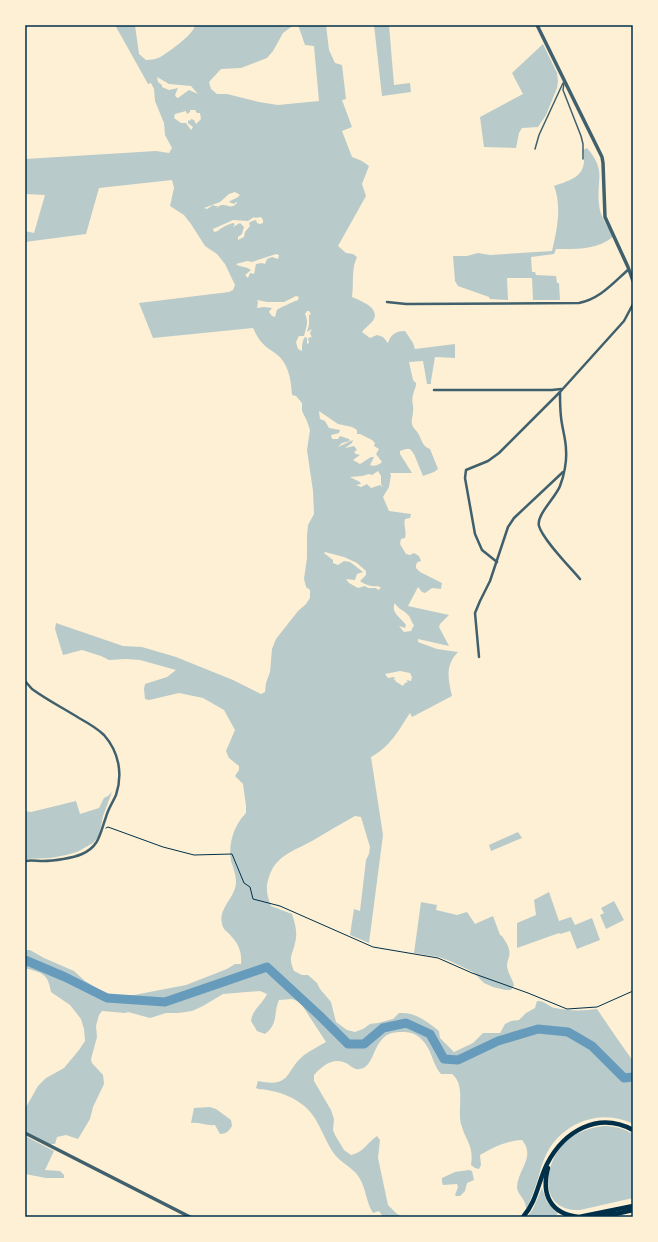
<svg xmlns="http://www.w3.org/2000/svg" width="658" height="1242" font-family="'Public Sans',sans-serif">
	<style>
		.green { fill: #b9caca; fill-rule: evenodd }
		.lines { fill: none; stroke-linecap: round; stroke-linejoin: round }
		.river { stroke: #669bbc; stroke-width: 9 }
		.path { stroke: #003049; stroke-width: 1 }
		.service { stroke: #3f606c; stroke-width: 1.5 }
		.minor { stroke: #3f606c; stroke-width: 2.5 }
		.tertiary { stroke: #3f606c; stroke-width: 3.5 }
		.trunk { stroke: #003049; stroke-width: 4.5 }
		.neatline { fill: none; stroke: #003049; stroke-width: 1.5 }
	</style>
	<rect width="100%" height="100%" fill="#fdf0d5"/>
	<g class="green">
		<path d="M115,25H135L139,54L146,60C152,60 157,59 162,56C170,51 194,34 195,25H294L283,33L273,51L267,58L241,68L221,69L209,82L211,89L217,94H227L259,102L278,105L319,101L314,46L305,45L298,25H326L329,50L335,63L342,65L346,99L342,100L352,127L342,131L352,157L362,161L369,166L362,184L366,196L338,246L346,253L353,254L357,257C351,269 354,284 352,297C361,301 384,309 371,323C368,326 365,328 362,332L370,338L377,335L383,337L388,343C391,334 396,331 405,331L413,343L415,349L455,344V358L435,357L431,381V384H427L423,361L409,362L413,380L416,383C416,388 414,390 413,395C411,401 414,406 413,411C413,418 410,420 413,427C415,430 418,432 419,435C422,441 423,447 430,449L438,469L434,472L423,476L414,454L410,449H406L400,451V454L412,473H390L391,475L389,487L383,497L389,511L411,514L410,518L405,519C403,525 407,531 405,538L401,539L400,544L406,554L410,555L414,553L419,556L421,561C417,562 416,563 416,568L420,572L442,583L441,589L432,588L425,593L422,592L418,587L408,606L449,615L440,624L439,627L449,646L418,639V642L437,649L458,652C445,665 448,679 452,696L412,717L410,713C398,731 391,746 371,757L383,835L369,943L350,935L354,909L360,911L366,860L369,854L370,847L361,817L355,816C340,824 326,833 312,841C294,851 276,855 269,877C265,888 267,896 271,906L292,914C295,923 298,933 295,943C292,957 288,956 294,971L302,975H308L317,983L320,989L331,1002L336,1022L347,1030L355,1032L363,1029L370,1024L378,1023L393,1019L399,1013C416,1012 426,1021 439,1031L440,1038L454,1052L473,1043L483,1033H500L505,1024L511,1021L519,1020L526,1013L535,1008L537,1001C546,1001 547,1006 555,1008C568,1011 584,1011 597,1009L616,1037L633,1061V1124C602,1108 563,1122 547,1153C542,1162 540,1172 537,1182C534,1191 530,1201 526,1210C527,1199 517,1195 517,1187C518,1169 536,1157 522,1140C506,1141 494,1147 480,1155L481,1165L479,1169L475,1168L471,1165C474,1145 466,1142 461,1124C457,1108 466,1085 452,1074H441C431,1062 433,1049 419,1037C414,1033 409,1032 402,1032C370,1030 378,1068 359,1069C355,1070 352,1067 348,1064C334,1056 323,1065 314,1075V1081L331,1110L334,1119L333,1130L335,1135L344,1150L351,1155C363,1153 368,1142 377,1136L380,1140L378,1158L388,1205L397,1214L404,1217H383L379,1211L373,1213C366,1202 366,1189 360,1179C355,1169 343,1164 336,1156C323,1140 320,1118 303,1105C293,1097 280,1092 267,1090C263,1089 260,1090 256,1088L258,1081C292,1088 284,1072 304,1055C311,1050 319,1046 326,1042L300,1002L292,999L279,1000C273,1014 279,1023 265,1034L257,1031L251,1021C253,1008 262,1005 267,994L260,991L223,994L203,1006L192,1011L178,1013H166L150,1018L128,1012L125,1013L102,1011L99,1015L96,1026L97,1037L91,1059L92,1063L103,1075L104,1084L93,1107L90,1119L78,1139L66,1135L57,1137L55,1144H49L25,1131V1109L38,1086L46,1078L64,1068L79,1050L85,1041L84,1029L81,1019L70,1005L51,992C48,973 42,973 25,968V950H30L44,958L74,971L85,981L103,992L119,996L134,995L186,985L227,969L235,964H241C242,953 239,944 231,936C228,932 223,930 222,924C218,908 236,897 236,882C236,875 233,867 231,861C228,844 234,825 246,813V806L243,784L235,776L239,770V766L229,758L226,751L235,730L224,710L203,698L179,693L149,700L145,699L144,689L145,684L167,677L176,670L140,660L126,659L109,660L101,656L82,650L63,655L55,629L56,623L123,646L142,647L176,657L233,680L261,694L265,692L266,683L270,672L272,649L276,639L298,611L306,604L310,598V590L306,587L304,579L307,558V536L308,525L314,514L313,491L307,450L310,430L307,421L302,411V403L296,396L292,395C291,380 289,363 275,353C269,349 264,346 259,339C257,336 255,332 253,328L153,338L139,303L229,292L233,290L235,285L225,264L217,254L205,246L191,224L184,215L170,206L174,188L172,180L99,188L86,234L25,242V231L34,233L45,195L25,194V159L156,151L169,153L172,148L165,135L164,123L155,101L154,89L151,83L148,84ZM157,77L169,84L191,86L198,94L189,90L178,98L176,97L175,95L178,88L169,90L162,87V85L158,82ZM190,110H195L197,113H200L201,119L196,124L194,120L191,119L190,121L188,120V123L193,127L191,130L186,123H181L174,118L175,114L186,111L187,114L190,112ZM235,192L240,195C237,199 232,199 229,202L234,204L236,202L237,203C230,210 229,204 222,205C220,205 218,207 216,208L218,206H215L213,205L207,209L204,208L220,202L229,194ZM254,217L255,218L261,217L263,220V223L260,224L257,223L256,220L252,221L249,223L250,226L245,232L244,237L238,240V237L242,234L244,227L240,223L233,227L235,224L233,223C229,224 220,228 218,231L214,232L213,229L233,220L248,221ZM276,254L279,255L278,259L272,257L267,259L265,264L262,263L256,264L254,274L250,273L248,278L245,275L251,270C246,266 239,267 236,264L247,261L252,262ZM296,296L299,297L298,300C295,301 279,308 277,310C276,312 276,314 275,317L272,316L269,312L272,308L264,307L257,308L258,302L257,300L267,302H284ZM307,311H309L311,314L309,315V325L307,332L312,329L310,333L312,338L311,337L308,338L309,343L307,344V338L305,337C302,341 302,346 302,351L298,349L296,342L299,336H304C306,328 309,322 305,314ZM319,411L338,424L352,427L357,430V434H360L372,440L375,443L374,446L379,449L376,454L382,462C379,465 373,467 370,465L374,457H371L360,464L353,460L360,455L356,454L354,452L357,450L354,446L345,448L352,443L353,440L338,447L342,443L350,441L349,439L340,436L338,439H332L331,435L339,433L340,430L329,428L325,421L320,419ZM378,471L381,476V484L383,487L380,485L371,488L367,484L361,487L356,485L361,484L360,482L350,477L362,476L369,474L372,475ZM325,552L344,557L357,563L366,571V575L360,581C365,585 372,587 378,586L381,588L378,590L376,588H368L365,586L358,588L349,583L346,579L355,580L357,574L363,572L350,562L344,561L338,565L333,563V560L324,553ZM395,603C398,609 402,609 407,614C411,617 411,622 414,625L411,631L404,632L399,626L405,628L406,625C401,618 390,612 395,603ZM400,671L410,673L412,677L411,681L406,680L408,682L405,683L403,686L395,681L396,680L393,679L395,678L394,677L388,678L385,674Z"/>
		<path d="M374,25H389L394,85L410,83L411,92L382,96Z"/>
		<path d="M543,44L557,73L558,81L557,88L546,115L538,127L522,128L519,133L516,148L484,147L480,117L523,94L512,73Z"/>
		<path d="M587,148C607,171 596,179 599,205C600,217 608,226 613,237C596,250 577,249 556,249L554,254L531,257L532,272H535L536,275L556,276L557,283H559L560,300H533L532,278H507L508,300L490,299L489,297L458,286L455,281L453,256H467L478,253L490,255L552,251C557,230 562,206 554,186C575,179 588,175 583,150Z"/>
		<path d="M112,792L103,816L99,836L93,843L77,852L66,855L51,858L25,859V811L31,812L76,801L80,814L99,808L104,798L108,796Z"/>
		<path d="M518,832L522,838L491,851L489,845Z"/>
		<path d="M549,892L559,921L571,917L575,925L592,918L600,940L577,949L570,931L560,934L559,933L517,948V923L536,915L534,900Z"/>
		<path d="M614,901L624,920L606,929L600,915L604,913L601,908Z"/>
		<path d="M421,902L437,905L436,910L457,915L467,912L475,924L493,916L500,935L502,936C506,942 511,949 509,957C508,960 507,962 507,966C508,973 512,979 514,985L511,990H505L493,987L484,983L473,972L450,961L439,957L414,953Z"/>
		<path d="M210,1107L216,1109L231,1120L232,1126C229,1131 226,1134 220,1134L215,1125C207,1126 199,1122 191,1123L194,1108Z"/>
		<path d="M603,1126C614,1126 623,1128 633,1134V1198L580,1210C536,1212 543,1159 569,1139C579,1131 590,1128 603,1126Z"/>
		<path d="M25,1136L54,1151L45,1170L60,1171L64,1175V1178H46L25,1174Z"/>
		<path d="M469,1170L472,1171L474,1180L467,1183L465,1191L460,1196H456L455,1195L458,1187L457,1184L443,1185L442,1182V1178L455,1172Z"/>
		<path d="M542,1188L547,1202L558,1213L555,1217H527L533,1209Z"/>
	</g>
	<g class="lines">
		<path class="river" d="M25,960L65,977L107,998L165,1002L267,967L319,1015L348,1044H364L383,1028L406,1023L430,1034L444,1059L458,1060L498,1041L538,1029L568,1032L592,1046L624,1078L633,1077"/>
		<path class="path" d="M106,828L108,827L163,847L194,855L232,854L244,883L250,887L253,899L280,906L373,947L438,958L472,973L528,993L567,1009L597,1007L633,991"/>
		<g class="service">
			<path d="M564,83L563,90L581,136L583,144V159"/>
			<path d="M535,149L539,135L563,83"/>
		</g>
		<g class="minor">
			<path d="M387,302L406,304L579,303C600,299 613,283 629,269"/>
			<path d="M434,390H552L561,389"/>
			<path d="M560,392C560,400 560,408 561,417C562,428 566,439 566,450C567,461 564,476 560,486C556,497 536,515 539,526C543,540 570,567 580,579"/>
			<path d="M497,562L482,550L475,534L465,478L466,470L488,461L499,453L560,392L624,321L633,304"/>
			<path d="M479,657L475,613L480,601L490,581L508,527L514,518L563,472"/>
			<path d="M25,681L32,689C47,700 63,708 79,718C88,723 97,728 104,735C119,752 123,774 116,795C113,802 108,809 106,817C100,833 100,846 82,854C73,858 54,861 43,861C37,861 31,860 25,861"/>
		</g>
		<g class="tertiary">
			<path d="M537,25L602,157L603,163L605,217L628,267L633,281"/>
			<path d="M25,1133L190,1217"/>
		</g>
		<g class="trunk">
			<path d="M548,1168C541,1194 550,1214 579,1217L633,1206"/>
			<path d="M611,1215L633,1210"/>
			<path d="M523,1217C537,1201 538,1182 547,1164C564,1131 598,1111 633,1130"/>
			<path d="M598,1217L614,1212"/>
		</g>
	</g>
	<rect width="658" height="1242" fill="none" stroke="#fdf0d5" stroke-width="52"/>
	<rect x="26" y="26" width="606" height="1190" class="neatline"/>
</svg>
